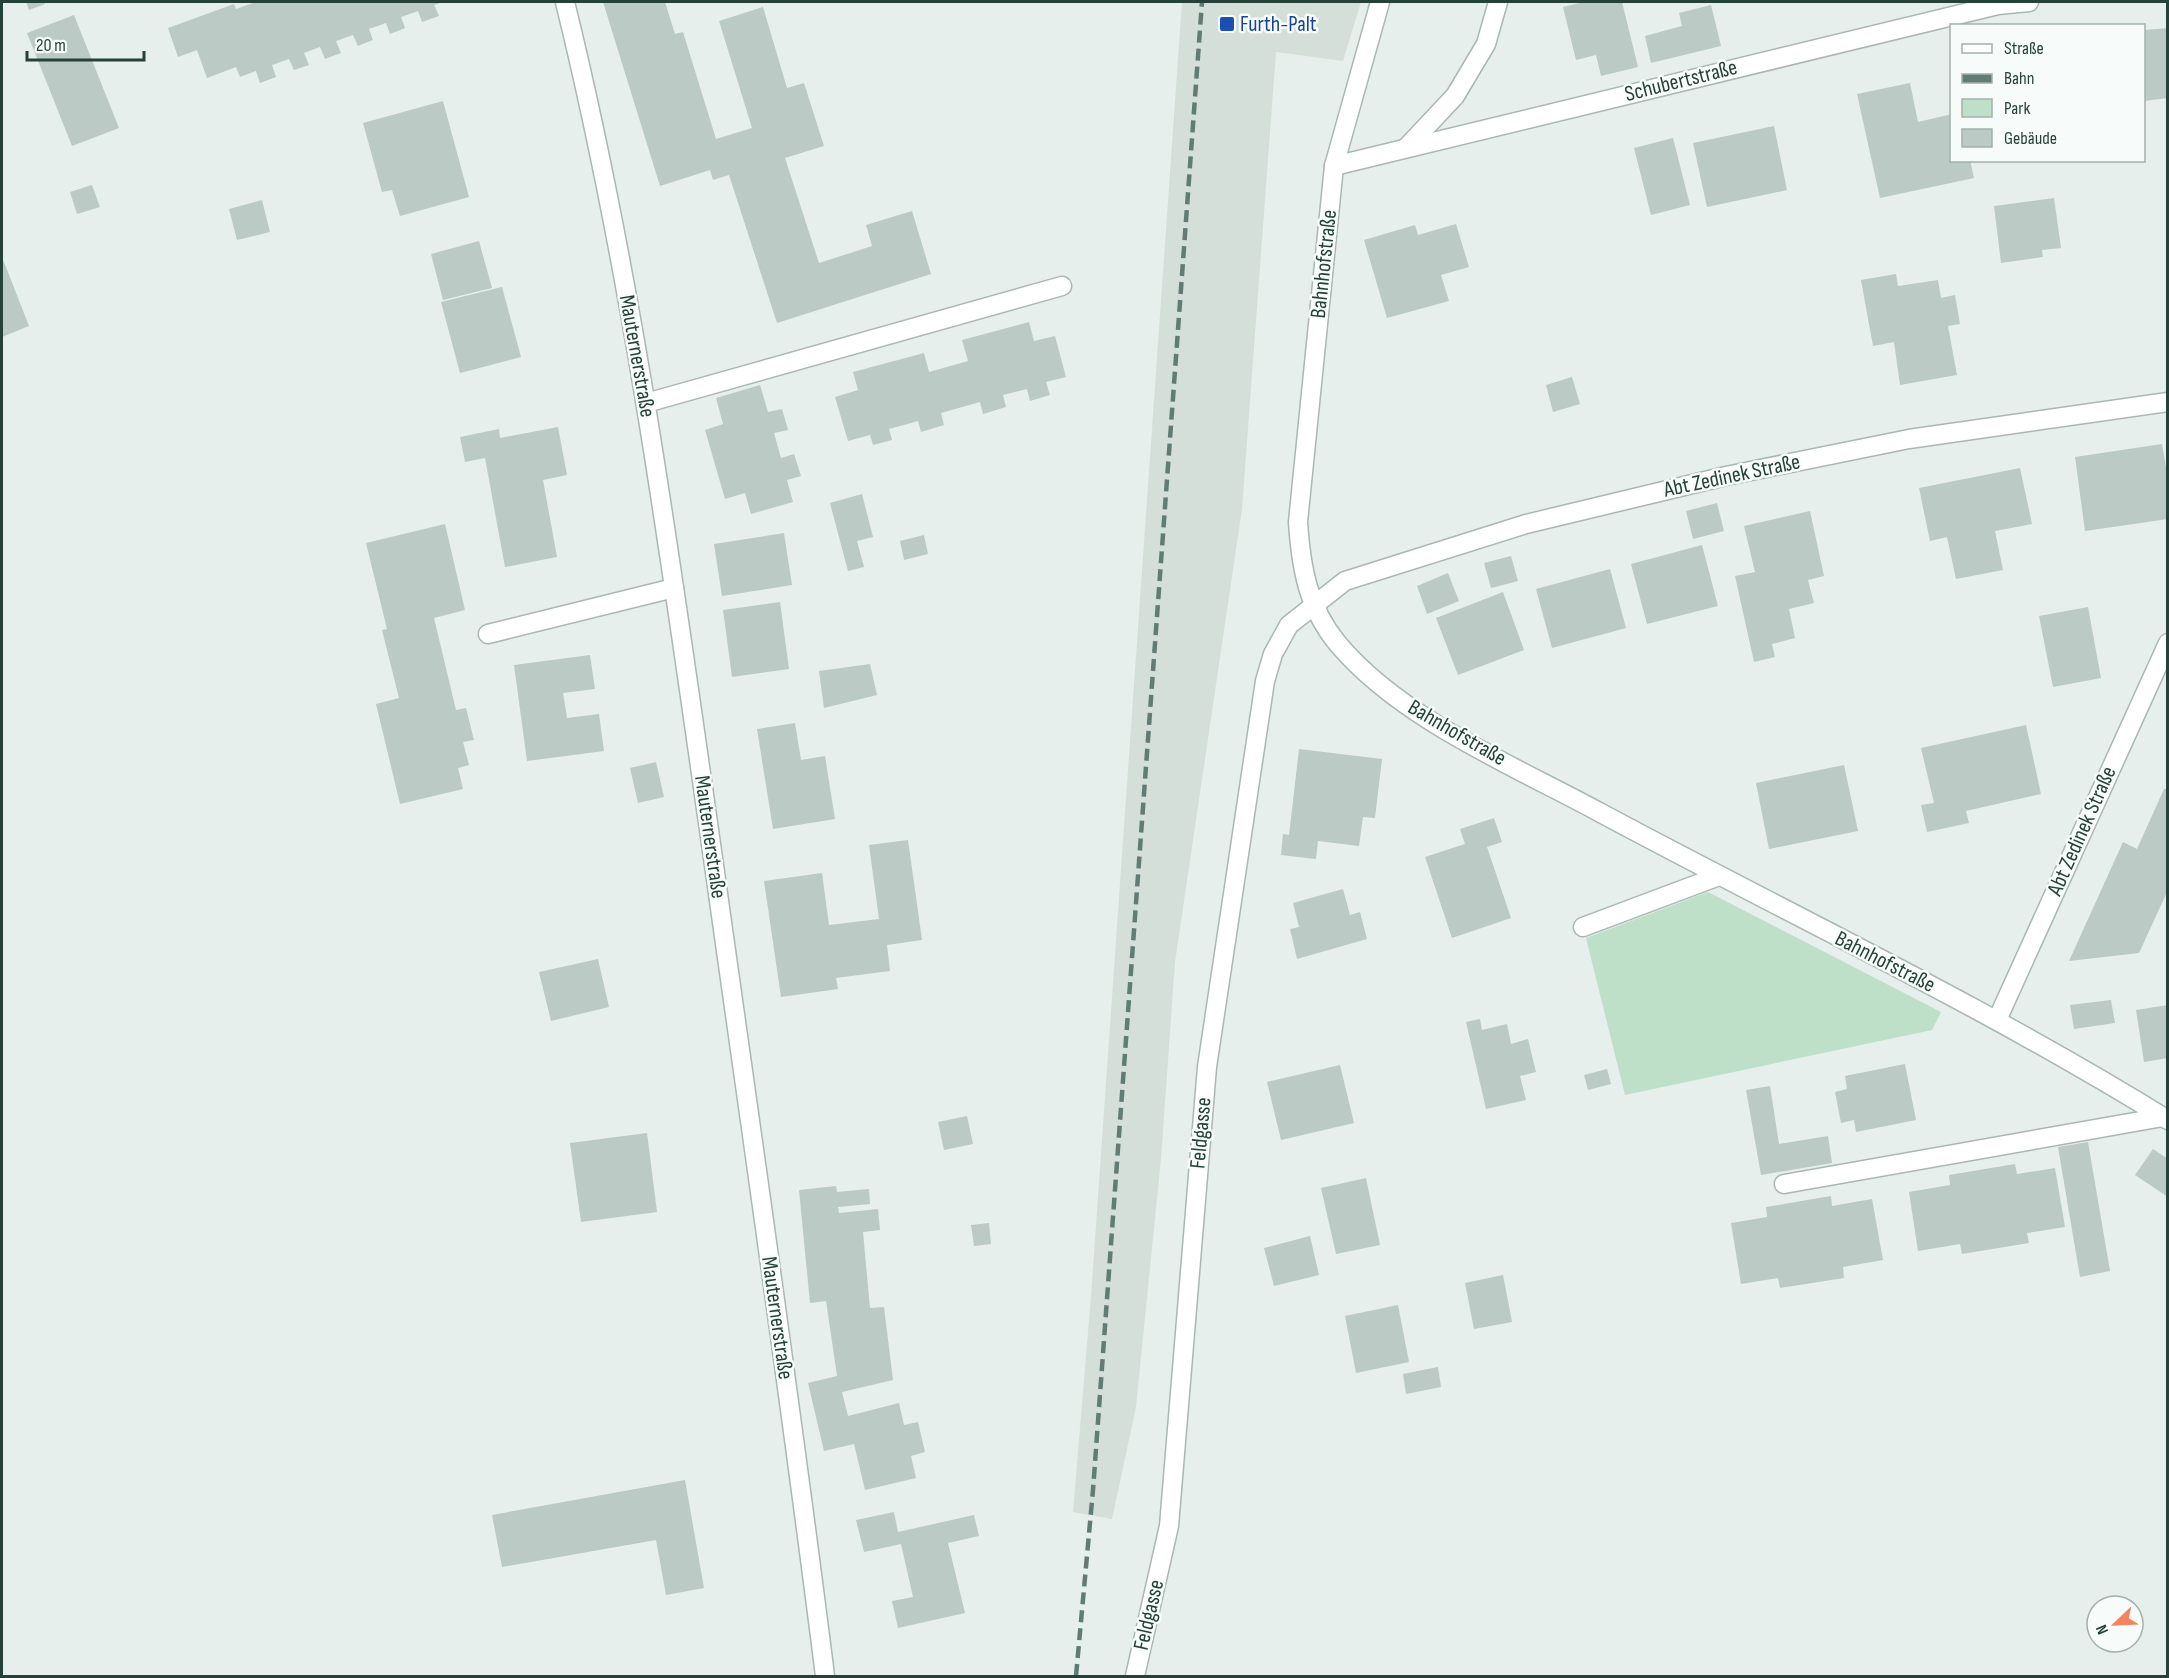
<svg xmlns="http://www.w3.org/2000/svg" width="2169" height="1678" font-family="'Sofia Sans Condensed',sans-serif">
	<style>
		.built { fill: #d4dfda }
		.green { fill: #bfe0c8 }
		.building { fill: #bbcac4 }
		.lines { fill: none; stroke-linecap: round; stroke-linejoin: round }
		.service-casing { stroke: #a8b8b2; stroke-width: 21 }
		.minor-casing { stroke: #a8b8b2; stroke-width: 21 }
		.tertiary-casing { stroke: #a8b8b2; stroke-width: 21 }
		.service { stroke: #fff; stroke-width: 18 }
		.minor { stroke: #fff; stroke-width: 18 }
		.tertiary { stroke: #fff; stroke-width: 18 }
		.rail { stroke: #5f7d75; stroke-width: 4.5; stroke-dasharray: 12 6; stroke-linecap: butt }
		.transit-dot { fill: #1a4fb4; stroke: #f7fbf9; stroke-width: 2 }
		.labels { text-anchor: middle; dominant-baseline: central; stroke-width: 5; stroke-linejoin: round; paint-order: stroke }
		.transit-label { font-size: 22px; fill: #164399; stroke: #f7fbf9; text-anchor: start }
		.street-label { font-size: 22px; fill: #24423a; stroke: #f7fbf9 }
	</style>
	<rect width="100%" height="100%" fill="#e6efeb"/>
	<path class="built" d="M1182,2H1361L1343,61L1276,52L1242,509L1175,962L1161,1159L1136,1407L1112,1519L1073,1512L1091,1296Z"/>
	<path class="green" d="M1708,892L1941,1012L1932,1030L1625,1095L1586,938Z"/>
	<g class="building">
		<path d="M26,2H44L45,4L29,10Z"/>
		<path d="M256,2H443L434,5L439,16L422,22L418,11L401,17L405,28L390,34L386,23L369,29L373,40L358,46L353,35L336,41L341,53L325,59L320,47L304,53L309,65L294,70L289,59L272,65L276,77L260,83L256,71L240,77L236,67L207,78L197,50L178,57L168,28L234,4L236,9Z"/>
		<path d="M603,2H665L675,34L683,32L716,139L752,128L719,21L763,7L787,88L804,83L824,146L785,158L819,263L872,246L866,225L912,211L931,274L777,323L729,175L713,180L710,170L660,186Z"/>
		<path d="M1584,2H1622L1638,67L1601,76L1596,55L1576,60L1563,7Z"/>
		<path d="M1711,5L1721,46L1651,63L1645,36L1682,26L1679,13Z"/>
		<path d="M74,15L119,128L72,146L27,33Z"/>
		<path d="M2168,28V98L2144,101V30Z"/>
		<path d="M1910,83L1918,122L1952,114V160H1970L1974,178L1880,198L1857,94Z"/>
		<path d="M443,101L469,197L400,216L392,190L382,192L363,123Z"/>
		<path d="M1774,126L1787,190L1707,207L1693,143Z"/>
		<path d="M1673,138L1690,205L1651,215L1634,148Z"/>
		<path d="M92,185L100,207L77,214L70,192Z"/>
		<path d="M2054,198L2061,248L2042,250L2043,257L2001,263L1994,206Z"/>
		<path d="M262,200L270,232L237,240L229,209Z"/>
		<path d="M1456,224L1469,267L1441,275L1449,301L1387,318L1364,240L1415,225L1418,235Z"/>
		<path d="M479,241L492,288L443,300L431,254Z"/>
		<path d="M2,257L29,326L2,337Z"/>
		<path d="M1896,274L1898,286L1938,280L1941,298L1955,295L1960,324L1948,326L1957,375L1900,385L1894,342L1873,346L1861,280Z"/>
		<path d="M502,287L521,357L460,373L441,302Z"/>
		<path d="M1029,322L1034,341L1055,336L1066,377L1046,382L1050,395L1030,401L1027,389L1003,395L1006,407L983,414L980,402L941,413L944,425L921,432L918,421L889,429L892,440L873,445L870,435L848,441L835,397L858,390L853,372L924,353L929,372L968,361L962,340Z"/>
		<path d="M1572,377L1580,404L1553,412L1546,385Z"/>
		<path d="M760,385L768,412L782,409L788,430L774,433L781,458L794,454L801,476L787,480L793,502L751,514L745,493L725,499L705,430L723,424L716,398Z"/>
		<path d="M558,427L567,475L543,480L557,557L505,567L485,458L465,462L460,437L499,429L500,438Z"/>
		<path d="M2162,444L2168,479V519L2085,531L2075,457Z"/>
		<path d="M2020,468L2032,524L1995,531L2003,570L1956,579L1947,537L1930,541L1919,488Z"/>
		<path d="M862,494L873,537L857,541L864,567L848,571L830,503Z"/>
		<path d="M1717,503L1724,531L1693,539L1686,511Z"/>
		<path d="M1810,511L1824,576L1808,580L1814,603L1789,609L1795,638L1772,644L1775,657L1754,662L1735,576L1755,572L1744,526Z"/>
		<path d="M445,524L465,610L434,618L456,710L466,708L474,740L463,742L469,765L458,768L463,789L400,804L376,704L399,698L382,630L387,629L366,543Z"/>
		<path d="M784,533L792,585L722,596L714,544Z"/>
		<path d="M924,535L928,554L904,560L900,541Z"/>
		<path d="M1702,545L1718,606L1647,624L1631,564Z"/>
		<path d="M1511,556L1518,581L1491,588L1484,563Z"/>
		<path d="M1610,569L1626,628L1552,648L1536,589Z"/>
		<path d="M1448,573L1459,601L1427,614L1417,586Z"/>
		<path d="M1503,592L1524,650L1458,675L1436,618Z"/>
		<path d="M780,602L789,669L732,677L723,610Z"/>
		<path d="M2088,607L2101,678L2053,687L2039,616Z"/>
		<path d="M590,655L595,689L563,693L567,718L599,714L604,751L527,761L514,665Z"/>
		<path d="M870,664L877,695L824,708L819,671Z"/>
		<path d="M795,723L801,760L825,756L835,819L773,829L757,729Z"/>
		<path d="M2026,725L2041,794L1966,811L1969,823L1927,832L1921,805L1934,803L1921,748Z"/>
		<path d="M1299,749L1382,759L1375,818L1363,817L1359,846L1318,841L1316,859L1281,855L1283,834L1289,835Z"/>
		<path d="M656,762L664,797L638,803L630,768Z"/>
		<path d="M1844,765L1858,831L1769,849L1756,783Z"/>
		<path d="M2164,789H2168V890L2139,953L2069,961L2123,842L2137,849Z"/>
		<path d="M1494,818L1502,842L1487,847L1511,918L1452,938L1425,857L1465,844L1460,829Z"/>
		<path d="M908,840L922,940L887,945L890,971L836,978L838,989L781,997L764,881L822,873L829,925L879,919L869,845Z"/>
		<path d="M1343,889L1350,915L1360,912L1367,939L1297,959L1290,929L1299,927L1293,903Z"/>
		<path d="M598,959L609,1007L551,1021L539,972Z"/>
		<path d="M2111,1000L2115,1023L2074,1029L2070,1005Z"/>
		<path d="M2168,1005V1058L2144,1062L2136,1010Z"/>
		<path d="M1480,1019L1482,1030L1507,1024L1511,1044L1528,1039L1536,1072L1520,1076L1526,1100L1486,1109L1466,1022Z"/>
		<path d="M1905,1064L1916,1120L1856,1132L1854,1120L1841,1123L1835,1092L1847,1089L1845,1076Z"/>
		<path d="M1340,1065L1354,1123L1281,1140L1267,1082Z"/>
		<path d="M1607,1069L1611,1084L1588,1090L1584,1075Z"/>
		<path d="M1770,1086L1779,1144L1828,1136L1832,1163L1761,1175L1746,1090Z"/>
		<path d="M967,1116L973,1144L944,1150L938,1122Z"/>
		<path d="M647,1133L657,1212L581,1222L570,1143Z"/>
		<path d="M2088,1142L2110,1271L2080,1277L2058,1147Z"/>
		<path d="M2153,1149L2168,1159V1197L2135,1175Z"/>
		<path d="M2015,1164L2017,1174L2055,1168L2065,1227L2027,1233L2029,1243L1962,1254L1960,1244L1918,1251L1909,1192L1950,1185L1949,1175Z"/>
		<path d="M1366,1178L1380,1245L1336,1254L1321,1188Z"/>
		<path d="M836,1186L837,1192L869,1189L870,1204L838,1207L839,1213L878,1209L880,1230L863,1232L870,1308L884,1307L893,1380L842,1392L848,1416L899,1403L904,1425L918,1422L925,1452L911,1456L916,1478L865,1490L854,1444L824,1451L808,1383L837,1376L826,1301L810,1303L799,1190Z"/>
		<path d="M1831,1196L1832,1206L1872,1199L1883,1260L1843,1267L1844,1278L1780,1288L1778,1278L1741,1284L1731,1223L1767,1217L1766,1207Z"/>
		<path d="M989,1223L991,1244L974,1246L971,1225Z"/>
		<path d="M1310,1236L1319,1275L1274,1286L1264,1248Z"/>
		<path d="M1503,1275L1512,1322L1474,1329L1465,1283Z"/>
		<path d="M1398,1305L1409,1362L1356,1373L1345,1316Z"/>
		<path d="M1438,1367L1441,1387L1406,1394L1403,1374Z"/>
		<path d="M685,1480L704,1588L666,1595L656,1540L502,1567L492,1515Z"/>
		<path d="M894,1512L898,1532L974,1515L979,1536L948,1543L965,1613L898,1628L892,1601L913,1597L901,1544L864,1552L856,1520Z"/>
	</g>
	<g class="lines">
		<g class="service-casing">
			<g id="service">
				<path d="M646,403L1062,286"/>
				<path d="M488,634L674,588"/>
				<path d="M1583,927L1719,876"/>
				<path d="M1784,1184L2163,1117"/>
			</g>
		</g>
		<g class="minor-casing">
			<g id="minor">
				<path d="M1380,2L1334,166L1298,522C1301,568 1308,608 1338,644C1401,719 1514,766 1599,812C1789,914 1984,1006 2168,1120"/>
				<path d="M1407,147L1455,96L1486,44L1498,2"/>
				<path d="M1334,166L1998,5L2029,2"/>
				<path d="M1997,1020L2168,643"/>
				<path d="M1135,1676L1169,1526L1207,1067L1265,681L1273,654L1289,625L1345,581L1526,524L1726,476L1909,439L2168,402"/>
			</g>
		</g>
		<g class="tertiary-casing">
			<path id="tertiary" d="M565,2C634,283 672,571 713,858C751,1130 791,1403 825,1676"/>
		</g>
		<use href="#service" class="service"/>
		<use href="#minor" class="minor"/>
		<use href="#tertiary" class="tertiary"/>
		<path class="rail" d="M1076,1676L1093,1490L1202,2"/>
	</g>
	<rect class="transit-dot" x="1219" y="16" width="16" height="16" rx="3"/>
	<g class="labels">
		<g class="transit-label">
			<text x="1240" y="24">Furth-Palt</text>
		</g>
		<g class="street-label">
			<text transform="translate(1681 81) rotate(-14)">Schubertstraße</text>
			<text transform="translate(1324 264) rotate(-84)">Bahnhofstraße</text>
			<text transform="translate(637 356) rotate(80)">Mauternerstraße</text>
			<text transform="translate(1732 476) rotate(-12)">Abt Zedinek Straße</text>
			<text transform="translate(1457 733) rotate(30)">Bahnhofstraße</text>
			<text transform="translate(2082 831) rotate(-66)">Abt Zedinek Straße</text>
			<text transform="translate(710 837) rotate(82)">Mauternerstraße</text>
			<text transform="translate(1885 962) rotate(27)">Bahnhofstraße</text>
			<text transform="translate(1201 1133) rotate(-85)">Feldgasse</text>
			<text transform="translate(777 1318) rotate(82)">Mauternerstraße</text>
			<text transform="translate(1149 1615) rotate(-77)">Feldgasse</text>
		</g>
	</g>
	<rect width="2169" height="1678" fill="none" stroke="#24423a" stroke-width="6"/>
	<rect x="1950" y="24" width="195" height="138" fill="#f7fbf9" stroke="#a3b1ad" stroke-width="1.5"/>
	<rect x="1962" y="44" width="30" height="9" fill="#ffffff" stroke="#a3b1ad" stroke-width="1.5"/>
	<text x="2004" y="54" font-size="18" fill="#24423a">Straße</text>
	<rect x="1962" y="74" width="30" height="9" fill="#5f7d75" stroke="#a3b1ad" stroke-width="1.5"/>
	<text x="2004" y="84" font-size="18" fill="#24423a">Bahn</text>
	<rect x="1962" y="99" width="30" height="18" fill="#bfe0c8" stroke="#a3b1ad" stroke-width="1.5"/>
	<text x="2004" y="114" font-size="18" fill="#24423a">Park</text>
	<rect x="1962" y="129" width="30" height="18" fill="#bbcac4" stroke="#a3b1ad" stroke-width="1.5"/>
	<text x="2004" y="144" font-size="18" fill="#24423a">Gebäude</text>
	<g transform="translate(2115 1624) rotate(247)"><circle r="28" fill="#f7fbf9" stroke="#a3b1ad" stroke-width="1.5"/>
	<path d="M0-4.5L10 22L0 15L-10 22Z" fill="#f4845f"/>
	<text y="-9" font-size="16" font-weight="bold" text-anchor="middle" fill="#24423a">N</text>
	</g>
	<path d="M27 51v9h117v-9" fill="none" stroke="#24423a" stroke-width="3"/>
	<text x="36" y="51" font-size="18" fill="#24423a" stroke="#f7fbf9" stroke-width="4.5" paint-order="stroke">20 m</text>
</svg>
